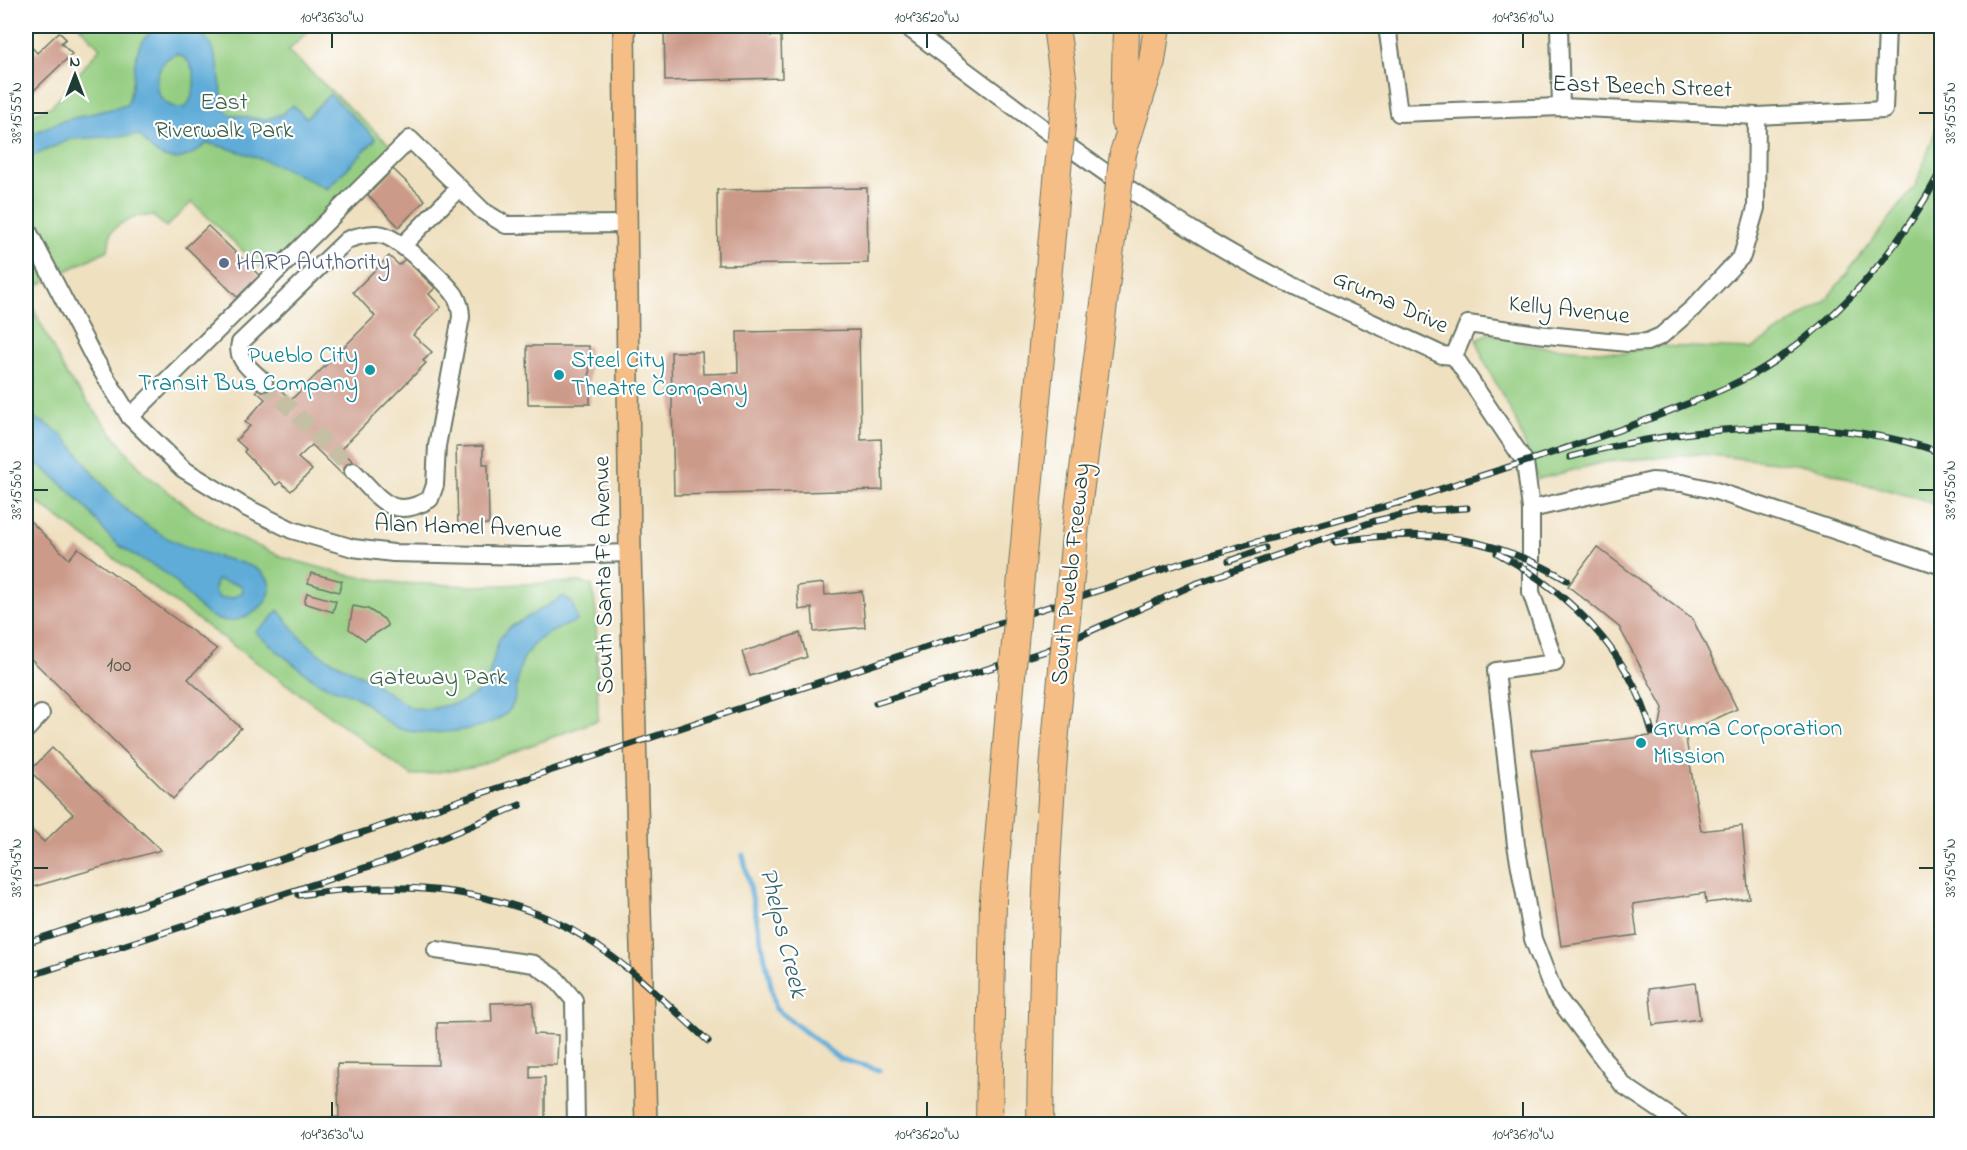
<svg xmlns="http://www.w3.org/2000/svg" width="1967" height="1150" font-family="'Indie Flower',sans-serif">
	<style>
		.green { fill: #95ce82; stroke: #5a865b; stroke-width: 1.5 }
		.water { fill: #5facd8; stroke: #3f7486; stroke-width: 1.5; fill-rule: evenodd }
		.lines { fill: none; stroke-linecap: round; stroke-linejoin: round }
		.stream { stroke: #5facd8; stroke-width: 5 }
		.building { fill: #cc9a89 }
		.minor-tunnel { stroke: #c5bfa4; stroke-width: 16; stroke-dasharray: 16 8; stroke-linecap: butt }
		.minor-casing { stroke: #687665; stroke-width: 20 }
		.major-casing { stroke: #687665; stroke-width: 24 }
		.highway-casing { stroke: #687665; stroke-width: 28 }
		.minor { stroke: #fff; stroke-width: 16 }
		.major { stroke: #f5be86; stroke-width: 21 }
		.highway { stroke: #f5be86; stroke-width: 26 }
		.rail-casing { stroke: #1f3d34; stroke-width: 7 }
		.rail { stroke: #fff; stroke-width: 4.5; stroke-dasharray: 14; stroke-linecap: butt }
		.highway-bridge-casing { stroke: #687665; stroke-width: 28; stroke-linecap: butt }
		.highway-bridge { stroke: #f5be86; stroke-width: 26 }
		.ticks { fill: none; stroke: #1f3d34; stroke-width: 2 }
		.service-dot { fill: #5c6f8a; stroke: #fff; stroke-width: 2 }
		.culture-dot { fill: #0f9aa8; stroke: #fff; stroke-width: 2 }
		.labels { text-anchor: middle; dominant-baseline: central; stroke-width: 4.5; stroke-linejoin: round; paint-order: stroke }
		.number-label { font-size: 21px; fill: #4a5449 }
		.street-label { font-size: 24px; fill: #1f3d34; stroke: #fff }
		.park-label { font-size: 24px; fill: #3c6148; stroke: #fff }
		.service-label { font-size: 24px; fill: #4e5e75; stroke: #fff; text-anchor: start }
		.culture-label { font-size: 24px; fill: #0d838f; stroke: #fff; text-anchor: start }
		.water-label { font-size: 26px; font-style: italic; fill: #35646d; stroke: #fff }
		.neatline { fill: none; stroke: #1f3d34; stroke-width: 2 }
		.ticks-label { font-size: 15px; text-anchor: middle; fill: #1f3d34 }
	</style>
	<rect width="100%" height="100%" fill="#fff"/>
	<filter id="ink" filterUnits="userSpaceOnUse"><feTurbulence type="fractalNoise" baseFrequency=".0167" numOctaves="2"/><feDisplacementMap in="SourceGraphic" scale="12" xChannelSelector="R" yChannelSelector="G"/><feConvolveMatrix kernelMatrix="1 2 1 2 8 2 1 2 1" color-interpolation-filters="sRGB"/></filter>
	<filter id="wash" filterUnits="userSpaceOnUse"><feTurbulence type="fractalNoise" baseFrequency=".008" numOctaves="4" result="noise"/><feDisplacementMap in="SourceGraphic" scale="24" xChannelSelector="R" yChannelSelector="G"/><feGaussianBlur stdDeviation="1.35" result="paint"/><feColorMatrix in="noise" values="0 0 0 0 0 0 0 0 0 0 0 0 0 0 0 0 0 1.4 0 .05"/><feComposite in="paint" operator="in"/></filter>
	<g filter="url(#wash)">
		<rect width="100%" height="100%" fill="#efe0c0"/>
		<g class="green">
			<path d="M79,26H313L288,51L392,147L267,274L192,202L166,227L153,216H138L120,224L111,232L108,250L26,291V117L52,106L100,48Z"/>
			<path d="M1941,115V508L1921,499L1857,482L1813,466L1700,454L1605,462L1538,479L1515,419L1483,359L1477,340L1488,333L1534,346L1625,353L1654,346L1751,349L1825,301L1916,185Z"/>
			<path d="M26,294L67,376L143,472L196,513L237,537L285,558L348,575L399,583L473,586L581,582L592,585L596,612L598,720L476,766L412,776L26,494Z"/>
		</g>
		<g class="water">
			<path d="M166,26H187L202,33L212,47L218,65L224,108L229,114L264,120L282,114L293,105L306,118L330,94L376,139L327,189C288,168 251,153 207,143C182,166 159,164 140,135L71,139L26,159V136L62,121L127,105C139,77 125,36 166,26ZM177,54C199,62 198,92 185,108C145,109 152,59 177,54Z"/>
			<path d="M26,416C59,424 73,447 93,473C108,492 125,511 145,524C165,539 187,548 211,555C227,560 244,561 258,570C293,591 244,632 214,618C195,609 184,588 168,575C151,562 130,556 114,541C103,532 97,520 88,510C69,489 49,471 26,456ZM217,580L241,585L243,592L232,598H219L214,589Z"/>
			<path d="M564,596L573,604L577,621C552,631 528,639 520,668C516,681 518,696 511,708C496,732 422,738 398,728C381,722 373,707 358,698C346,691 331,690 320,683C297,669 276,649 255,632L268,622L278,610L300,637L319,654L366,678L411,708L430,709L461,702L480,691L488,679L499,639L510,627Z"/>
		</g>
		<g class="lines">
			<path class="stream" d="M743,855L776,1009L840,1059L879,1070"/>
		</g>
		<g id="blocks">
			<g class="building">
				<path d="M664,26H771V36H781L782,78L665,81Z"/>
				<path d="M59,32L66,39L61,43L72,54L26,98V41L37,53Z"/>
				<path d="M393,169L425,200L399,227L368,195Z"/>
				<path d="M867,188L868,263L718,265L717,190Z"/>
				<path d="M208,226L262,278L241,301L186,247Z"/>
				<path d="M389,256L399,265L405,259L435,288L429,294L441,307L413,335L432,352L423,361L426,363L341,449L357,466L346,478L312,445L298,458L312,470L291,491L280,482L276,485L244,452L246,449L236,440L250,426L245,422L265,399L256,391L268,378L291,400L375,316L353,292Z"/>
				<path d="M859,330L861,440L881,439L883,490L674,495L671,352H702L703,374L738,373L737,332Z"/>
				<path d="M527,346H589L590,404H528Z"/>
				<path d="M483,446V464H488L489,524L458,526L456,447Z"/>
				<path d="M26,517L69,559L78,548L217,649L188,679L241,728L173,799L26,654Z"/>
				<path d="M1597,547L1693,620L1737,709L1685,733L1701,831L1742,826L1749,898L1706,903L1705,893L1633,904L1637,935L1561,946L1532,750L1658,735L1663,708L1619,627L1568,586Z"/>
				<path d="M311,573L342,581L339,592L308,583Z"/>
				<path d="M824,583L825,595L862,591L865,627L814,632L812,608L799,610L797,586Z"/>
				<path d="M307,593L336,601L333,612L304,603Z"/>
				<path d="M353,606L368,609L384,619L388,626L365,640L349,629Z"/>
				<path d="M800,633L807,657L750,676L742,652Z"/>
				<path d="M52,748L161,850L26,889V825L44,842L73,814L30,771Z"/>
				<path d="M1695,983L1700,1019L1653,1025L1649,989Z"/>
				<path d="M533,1002L534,1034L558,1035L557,1065H530V1078L545,1077V1124H307V1118L339,1117L337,1064L438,1065L437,1023L492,1022L491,1003Z"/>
			</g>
		</g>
	</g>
	<g filter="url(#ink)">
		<use href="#blocks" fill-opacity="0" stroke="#687665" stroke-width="1.5"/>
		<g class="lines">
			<path class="minor-tunnel" d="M264,382L353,471"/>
			<g class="minor-casing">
				<g id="minor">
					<path d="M906,26C1003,98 1099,173 1202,236C1278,283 1362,317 1442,355L1454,356"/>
					<path d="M1387,26L1399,113L1561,107L1757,116L1884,110L1887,26"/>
					<path d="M1559,26L1561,107"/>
					<path d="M26,227L94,358L130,417L183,469L245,507L292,530L353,548L393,553L527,556L630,553"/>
					<path d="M403,245L459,188"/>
					<path d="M1454,356L1525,462L1531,509V592L1555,663L1496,671L1516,845L1533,939L1554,993L1623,1085L1681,1124"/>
					<path d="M1454,356L1468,324L1537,334L1628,343L1647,342L1661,336L1693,308L1742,256L1756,208L1757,116"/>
					<path d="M264,382C253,371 235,360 240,343L347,240C358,236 371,232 383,235C399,239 445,281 455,295C459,302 461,308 461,317L437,446L435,485L430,499C390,522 380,497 353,471"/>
					<path d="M130,417L410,139L483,211L506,225L627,224"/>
					<path d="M1531,509L1652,481L1682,483L1713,490L1942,566"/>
					<path d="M26,730L41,714"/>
					<path d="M436,950L534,964L556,979L574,1000L576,1124"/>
				</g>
			</g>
			<g class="major-casing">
				<path id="major" d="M624,26L630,553L646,1124"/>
			</g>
			<g class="highway-casing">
				<g id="highway">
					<path d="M1056,26L1065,92"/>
					<path d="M1124,122L1126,26"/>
					<path d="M1123,153L1152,61L1157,26"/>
					<path d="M989,1124L993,900L1010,698"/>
					<path d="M1040,1124C1042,972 1046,820 1062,669"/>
				</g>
			</g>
			<use href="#minor" class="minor"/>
			<use href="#major" class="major"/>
			<use href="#highway" class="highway"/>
			<g class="rail-casing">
				<g id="rail">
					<path d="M1570,457C1684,426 1828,412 1942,453"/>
					<path d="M1399,503C1486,473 1575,448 1662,414C1699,399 1739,385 1773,362C1846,313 1901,246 1942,169"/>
					<path d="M1335,542C1422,527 1491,535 1567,580"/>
					<path d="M1497,553C1568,591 1630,652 1652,732"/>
					<path d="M1229,561L1265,548"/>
					<path d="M876,703L1046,651L1195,584L1375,521L1420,511L1467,508"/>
					<path d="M299,895C390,881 486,885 570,929C621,957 665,1002 708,1041"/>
					<path d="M26,943L1188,561L1405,501"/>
					<path d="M26,977L392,859L520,805"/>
				</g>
			</g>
			<use href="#rail" class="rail"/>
			<g class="highway-bridge-casing">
				<g id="highway-bridge">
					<path d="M1062,669L1076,525L1123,153"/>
					<path d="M1010,698L1065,92"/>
				</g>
			</g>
			<use href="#highway-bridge" class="highway-bridge"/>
		</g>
	</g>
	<path class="ticks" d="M332,33V48M927,33V48M1523,33V48M33,113H48M1919,113H1934M33,490H48M1919,490H1934M33,868H48M1919,868H1934M332,1102V1117M927,1102V1117M1523,1102V1117"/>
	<circle class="service-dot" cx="224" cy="263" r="6"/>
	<g class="culture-dot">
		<circle cx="370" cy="370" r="6"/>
		<circle cx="559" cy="375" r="6"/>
		<circle cx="1641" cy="743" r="6"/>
	</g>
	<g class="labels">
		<g class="number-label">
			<text x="119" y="666">100</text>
		</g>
		<g class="street-label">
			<text transform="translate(1642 88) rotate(2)">East Beech Street</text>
			<text transform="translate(1390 303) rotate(24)">Gruma Drive</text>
			<text transform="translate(1569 311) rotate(6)">Kelly Avenue</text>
			<text transform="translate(468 528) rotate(2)">Alan Hamel Avenue</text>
			<text transform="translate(1072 574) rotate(-84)">South Pueblo Freeway</text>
			<text transform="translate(605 575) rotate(-91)">South Santa Fe Avenue</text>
		</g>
		<g class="park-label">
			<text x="224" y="103">East<tspan x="224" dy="28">Riverwalk Park</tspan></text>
			<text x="438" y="678">Gateway Park</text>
		</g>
		<g class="service-label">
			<text x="236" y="263">HARP Authority</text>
		</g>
		<g class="culture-label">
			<text x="358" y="356" text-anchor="end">Pueblo City<tspan x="358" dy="28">Transit Bus Company</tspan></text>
			<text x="571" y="361">Steel City<tspan x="571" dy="28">Theatre Company</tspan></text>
			<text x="1653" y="729">Gruma Corporation<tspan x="1653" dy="28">Mission</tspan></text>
		</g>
		<g class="water-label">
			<text transform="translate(782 933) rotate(76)">Phelps Creek</text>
		</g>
	</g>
	<rect width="1967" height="1150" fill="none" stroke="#fff" stroke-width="66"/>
	<g transform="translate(75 75)" stroke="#ffffff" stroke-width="4.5" paint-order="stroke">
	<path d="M0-4.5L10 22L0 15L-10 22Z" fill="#1f3d34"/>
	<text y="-9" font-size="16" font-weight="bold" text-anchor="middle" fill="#1f3d34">N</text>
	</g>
	<rect x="33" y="33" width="1901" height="1084" class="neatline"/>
	<g class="ticks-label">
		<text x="332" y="22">104°36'30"W</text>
		<text x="927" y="22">104°36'20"W</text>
		<text x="1523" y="22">104°36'10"W</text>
		<text transform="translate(16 113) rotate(-90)" y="5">38°15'55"N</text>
		<text transform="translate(1950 113) rotate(-90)" y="5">38°15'55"N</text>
		<text transform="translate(16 490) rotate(-90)" y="5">38°15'50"N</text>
		<text transform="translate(1950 490) rotate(-90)" y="5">38°15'50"N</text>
		<text transform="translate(16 868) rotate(-90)" y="5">38°15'45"N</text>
		<text transform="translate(1950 868) rotate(-90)" y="5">38°15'45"N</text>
		<text x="332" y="1139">104°36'30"W</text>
		<text x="927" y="1139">104°36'20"W</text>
		<text x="1523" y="1139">104°36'10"W</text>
	</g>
</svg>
